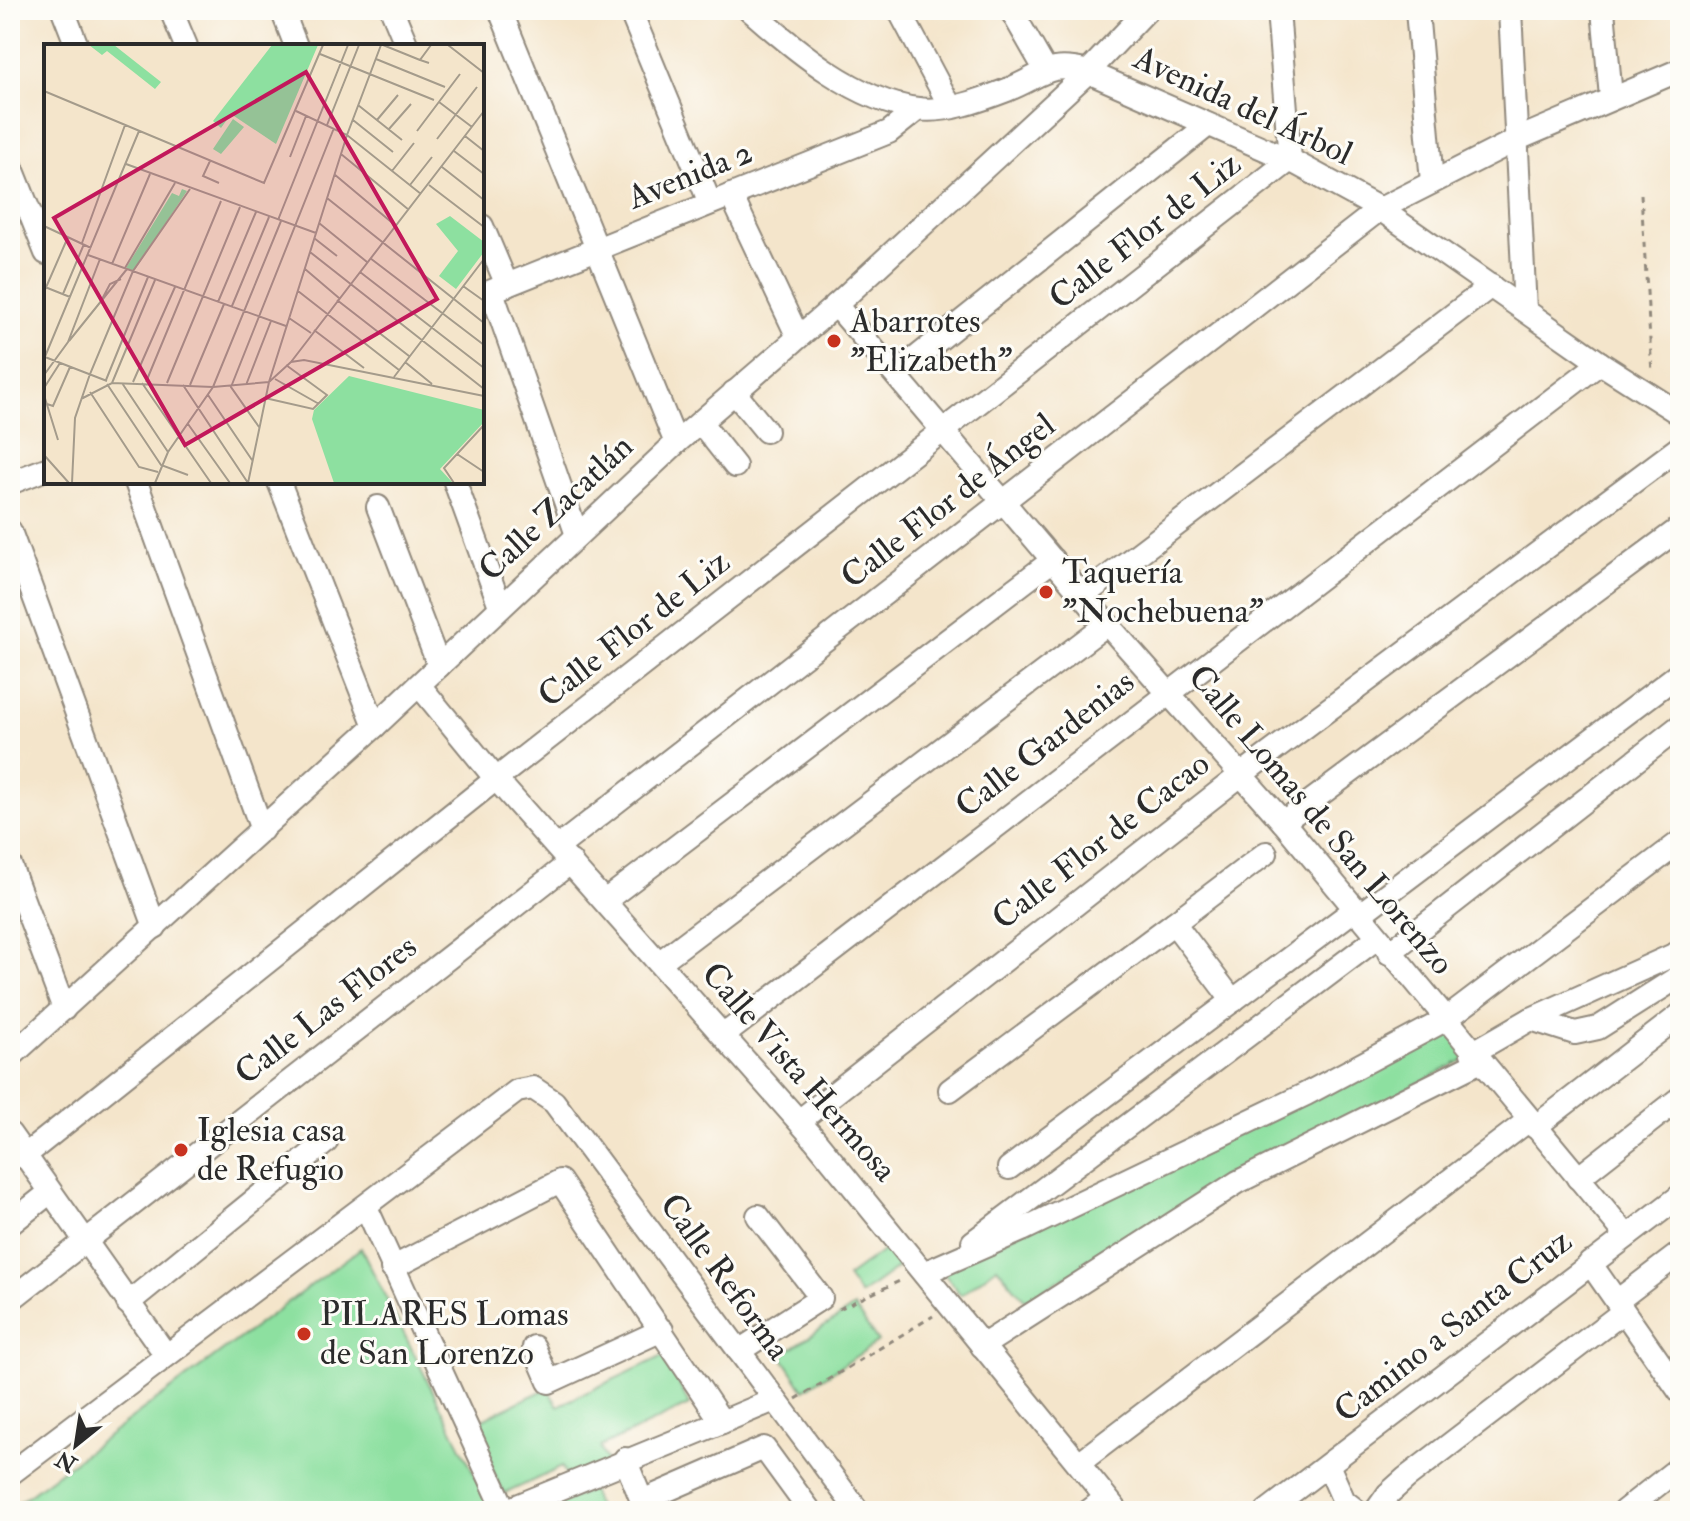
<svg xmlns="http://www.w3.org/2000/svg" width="1690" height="1521" font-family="'IM FELL Double Pica',serif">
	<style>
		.green { fill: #8de0a0; stroke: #5c8666; stroke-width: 2 }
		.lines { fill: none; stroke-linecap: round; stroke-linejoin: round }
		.minor-casing { stroke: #90887b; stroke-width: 26 }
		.path { stroke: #90887b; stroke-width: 3; stroke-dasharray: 6 6; stroke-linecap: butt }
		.minor { stroke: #fff; stroke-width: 22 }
		.poi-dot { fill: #c8321e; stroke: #fdfcf7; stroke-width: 3 }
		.labels { text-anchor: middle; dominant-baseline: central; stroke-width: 6; stroke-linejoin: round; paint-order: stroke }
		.street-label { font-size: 34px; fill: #2b2b2b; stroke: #fdfcf7 }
		.poi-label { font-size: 34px; fill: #2b2b2b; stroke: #fdfcf7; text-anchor: start }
		.inset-road { fill: none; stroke: #a49b8b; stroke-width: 2 }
		.view { fill: #c2185b; fill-opacity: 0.15; stroke: #c2185b; stroke-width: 4 }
		.inset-edge { fill: none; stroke: #2b2b2b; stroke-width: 4 }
	</style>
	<rect width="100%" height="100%" fill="#fdfcf7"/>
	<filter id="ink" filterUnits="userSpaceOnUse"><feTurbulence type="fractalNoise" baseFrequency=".0125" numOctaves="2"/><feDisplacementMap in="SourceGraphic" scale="16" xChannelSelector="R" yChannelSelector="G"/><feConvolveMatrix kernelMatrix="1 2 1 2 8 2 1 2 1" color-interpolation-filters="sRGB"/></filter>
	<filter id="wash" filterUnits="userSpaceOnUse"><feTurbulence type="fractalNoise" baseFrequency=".006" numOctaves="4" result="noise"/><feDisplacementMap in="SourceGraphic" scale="32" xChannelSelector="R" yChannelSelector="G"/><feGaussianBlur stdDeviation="1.8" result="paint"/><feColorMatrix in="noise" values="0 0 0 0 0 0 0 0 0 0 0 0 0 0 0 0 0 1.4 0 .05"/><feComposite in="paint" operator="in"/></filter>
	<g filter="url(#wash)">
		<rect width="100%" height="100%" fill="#f4e5cb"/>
		<g class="green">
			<path d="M1442,1021L1471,1056L1214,1191L1025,1300L997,1267L961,1295L942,1271Z"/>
			<path d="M361,1248L493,1511H10V1509Z"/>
			<path d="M887,1248L900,1266L860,1295L847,1277Z"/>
			<path d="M854,1307L878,1342L804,1390L781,1355Z"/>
			<path d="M665,1355L689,1405L600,1447L607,1463L569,1481L562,1467L504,1494L470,1425L548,1388L558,1406Z"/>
			<path d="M591,1490L599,1511H542Z"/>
		</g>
	</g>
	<g filter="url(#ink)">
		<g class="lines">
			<g class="minor-casing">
				<g id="minor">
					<path d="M63,10L77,46"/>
					<path d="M171,10L186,46"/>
					<path d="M282,10L296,46"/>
					<path d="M392,10L407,46"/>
					<path d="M500,10L676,443"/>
					<path d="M630,10L710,203"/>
					<path d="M750,10C794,49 857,102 918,109C946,113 981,100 1007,90C1043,76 1047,61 1088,72L1290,160L1380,209L1600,363L1680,414"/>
					<path d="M899,10L950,106"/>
					<path d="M1011,10L1046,71"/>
					<path d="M1417,10L1432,182"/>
					<path d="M1510,10L1525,310"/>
					<path d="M1603,10L1611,97"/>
					<path d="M10,163L46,253"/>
					<path d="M731,195L797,335"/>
					<path d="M482,226L507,285"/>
					<path d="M492,292L577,535"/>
					<path d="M482,295L889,132L918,109"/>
					<path d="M836,305L1107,624L1283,822L1627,1236"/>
					<path d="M897,373L1208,125"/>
					<path d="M734,392L766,431"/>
					<path d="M701,423L735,466"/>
					<path d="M136,482L262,830"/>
					<path d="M279,482L375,726"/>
					<path d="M455,482L500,606"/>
					<path d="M10,483L46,469"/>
					<path d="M378,507L439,666"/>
					<path d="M10,531L155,927"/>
					<path d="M1084,595L1491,286"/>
					<path d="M419,685L496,779L811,1135L1117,1511"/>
					<path d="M1283,822L1680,528"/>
					<path d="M558,847L1380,209L1518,139L1680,70"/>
					<path d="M10,865L64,1009"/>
					<path d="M606,900L1053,560"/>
					<path d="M1359,915L1680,673"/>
					<path d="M1174,923L1266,853"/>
					<path d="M1389,953L1680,726"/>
					<path d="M660,962L1107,624"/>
					<path d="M1531,1019L1575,1033L1598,1028L1680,976"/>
					<path d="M724,1035L1600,363"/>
					<path d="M1472,1053L1531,1019L1680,952"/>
					<path d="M10,1057L375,726L676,443L836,305L1088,72L1147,10"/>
					<path d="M950,1090L1174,923L1233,1001"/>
					<path d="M799,1121L1242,774L1680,447"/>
					<path d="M1535,1127L1680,1015"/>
					<path d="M10,1134L166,1355"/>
					<path d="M23,1157L496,779L1290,160L1278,10"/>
					<path d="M1009,1168L1354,910"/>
					<path d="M1578,1178L1680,1098"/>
					<path d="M366,1207L505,1511L722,1422L560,1181L392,1268"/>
					<path d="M10,1224L49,1193"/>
					<path d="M973,1242L1377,938"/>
					<path d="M1590,1263L1680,1392"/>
					<path d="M924,1273L1022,1230L1306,1094L1445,1020L1680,842"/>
					<path d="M10,1300L571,862"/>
					<path d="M1617,1301L1680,1253"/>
					<path d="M128,1303L326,1142"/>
					<path d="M982,1346L1238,1182L1479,1062"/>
					<path d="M534,1347L549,1382L662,1330"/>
					<path d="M739,1351L821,1298L758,1216"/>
					<path d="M722,1422L774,1400"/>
					<path d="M625,1459L646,1511"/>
					<path d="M1079,1463L1529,1120"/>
					<path d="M1328,1465L1344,1501L1357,1511"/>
					<path d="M10,1474L517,1091L533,1088L554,1102L858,1511"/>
					<path d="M642,1501L764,1448L810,1511"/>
					<path d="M1089,1511L1106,1498"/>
					<path d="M1267,1511L1680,1196"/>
					<path d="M1376,1511L1388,1494L1406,1478L1623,1312"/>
					<path d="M1624,1511L1680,1467"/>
				</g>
			</g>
			<g class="path">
				<path d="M1641,194L1652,373"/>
				<path d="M839,1309L904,1279"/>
				<path d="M796,1399L933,1316"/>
			</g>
			<use href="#minor" class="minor"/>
		</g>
	</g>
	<g class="poi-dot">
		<circle cx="834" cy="341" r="8"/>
		<circle cx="1046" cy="592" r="8"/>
		<circle cx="181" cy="1150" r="8"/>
		<circle cx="304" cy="1334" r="8"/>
	</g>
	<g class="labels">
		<g class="street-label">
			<text transform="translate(1243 106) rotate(25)">Avenida del Árbol</text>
			<text transform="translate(690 175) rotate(-22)">Avenida 2</text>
			<text transform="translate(1145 231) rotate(-38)">Calle Flor de Liz</text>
			<text transform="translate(948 501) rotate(-38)">Calle Flor de Ángel</text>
			<text transform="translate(556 508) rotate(-43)">Calle Zacatlán</text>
			<text transform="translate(634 629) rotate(-38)">Calle Flor de Liz</text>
			<text transform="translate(1045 744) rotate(-38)">Calle Gardenias</text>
			<text transform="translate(1321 820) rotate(50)">Calle Lomas de San Lorenzo</text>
			<text transform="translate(1101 841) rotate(-38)">Calle Flor de Cacao</text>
			<text transform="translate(326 1010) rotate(-38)">Calle Las Flores</text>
			<text transform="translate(799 1072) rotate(49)">Calle Vista Hermosa</text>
			<text transform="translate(725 1277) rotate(54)">Calle Reforma</text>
			<text transform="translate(1453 1326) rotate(-38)">Camino a Santa Cruz</text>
		</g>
		<g class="poi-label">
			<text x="850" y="321">Abarrotes<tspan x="850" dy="39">"Elizabeth"</tspan></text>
			<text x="1062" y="572">Taquería<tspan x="1062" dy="39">"Nochebuena"</tspan></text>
			<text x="197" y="1130">Iglesia casa<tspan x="197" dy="39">de Refugio</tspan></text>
			<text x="320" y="1314">PILARES Lomas<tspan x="320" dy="39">de San Lorenzo</tspan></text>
		</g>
	</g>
	<g transform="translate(44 44)">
		<rect width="440" height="440" fill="#f4e5cb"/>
		<path d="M45,1H70L117,38L111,45L63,7L58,11ZM228,1H274L232,100L187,70L177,84L169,77ZM189,75L200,83L177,110L169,105ZM138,145L143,147L90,227L82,224L128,149L135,152ZM406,172L440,198V208L412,245L395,232L414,207L392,180ZM305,332L440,366V378L396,425L409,439H290L268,375L270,366Z" fill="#8de0a0"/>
		<path class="inset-road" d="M339,1L376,16M404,1L440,29M276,10L390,56M332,15L401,43M385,19L376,16L387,1M0,47L220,139L279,1M395,58L428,83M314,61L358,96M252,67L303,91L377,150M309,76L349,108M333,76L354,51M283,81L315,1M345,85L367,60M373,87L416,30M421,92L440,107M393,95L433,43M410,107L440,130M297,110L365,166M246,113L262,72M166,117L159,132L175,139M82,120L272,189M398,123L440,156M348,127L370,99M290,130L352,182M366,141L388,113M385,141L440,183M283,154L440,279M234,176L304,1M275,179L323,218M0,182L47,204M270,194L293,212M38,199L81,81M266,208L440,345M44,211L242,282M326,214L440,301M68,220L106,130M81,224L131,139M261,225L295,254M316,228L440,324M419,242L440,257M1,243L26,253M254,247L355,326M0,248L24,193M19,250L40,200M293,256L365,312M174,258L212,168M56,259L66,240L77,235M188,262L225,173M245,274L267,289M270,286L320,324M25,297L83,225M1,313L63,337M0,315L95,87M247,318L440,67M361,318L388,340M0,331L24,298L56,215M350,333L440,215M231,335L275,360M62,336L104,233M89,338L131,243M102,338L177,157M68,339L111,236M78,339L124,408M98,339L167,439M123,339L196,163M63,340L117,421L144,431M139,341L204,439M146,341L180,260M202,341L227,277M0,344L16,319M46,348L95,423L114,428M0,351L14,396M164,351L208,416M221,354L269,365L283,351L242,321M37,355L68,339L169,343L225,338L247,318L260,316L440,352M3,360L9,362L26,323M144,380L186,439M215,383L187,343L290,84M413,410L440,428M0,411L25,439M28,439L31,374L46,330L89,227L146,145M111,439L124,408L169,343L237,177M204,439L225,338L303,91L337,1M410,439L400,424L440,381"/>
		<path class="view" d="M262,28L393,255L141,401L10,174Z"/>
		<rect width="440" height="440" class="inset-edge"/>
	</g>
	<rect width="1690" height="1521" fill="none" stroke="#fdfcf7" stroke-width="40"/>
	<g transform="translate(76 1445) rotate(210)" stroke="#fdfcf7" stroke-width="6" paint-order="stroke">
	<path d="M0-6L14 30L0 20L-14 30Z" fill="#2b2b2b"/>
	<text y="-12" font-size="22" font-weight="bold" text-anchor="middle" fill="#2b2b2b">N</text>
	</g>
</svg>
